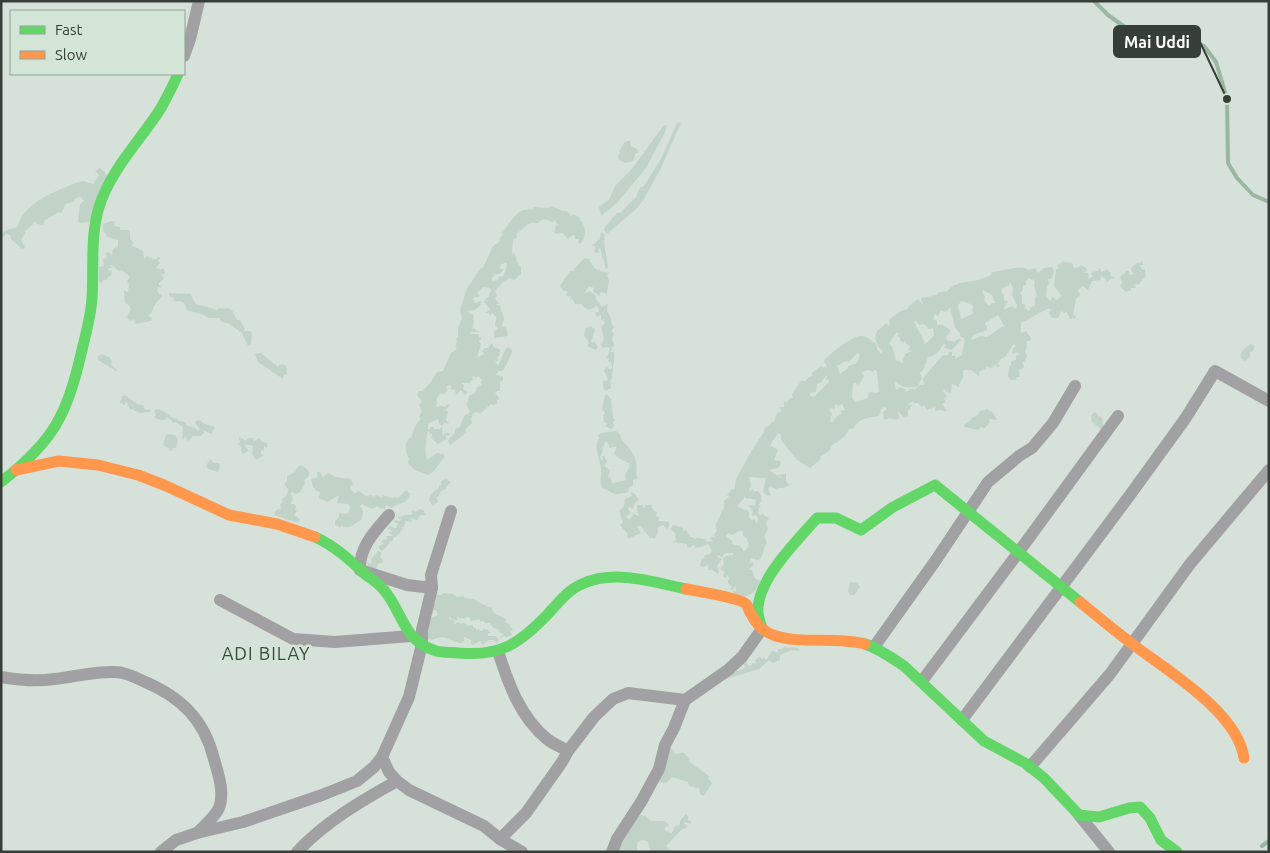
<svg xmlns="http://www.w3.org/2000/svg" width="1270" height="853" font-family="Ubuntu,sans-serif">
	<style>
		.green { fill: #c1d3c6; fill-rule: evenodd }
		.lines { fill: none; stroke-linecap: round; stroke-linejoin: round }
		.stream { stroke: #9ab7a2; stroke-width: 4 }
		.street { stroke: #a1a0a3; stroke-width: 12 }
		.fast { stroke: #63d668; stroke-width: 11 }
		.slow { stroke: #ff974d; stroke-width: 11 }
		.labels { text-anchor: middle; dominant-baseline: central; stroke-width: 5; stroke-linejoin: round; paint-order: stroke }
		.quarter-label { font-size: 18px; letter-spacing: 1px; fill: #3a4a3e; stroke: #d2e5d6 }
		.leader { fill: none; stroke: #363e38; stroke-width: 2 }
		.callout-dot { fill: #363e38; stroke: #d2e5d6; stroke-width: 2 }
		.callout { fill: #363e38; stroke: #363e38; stroke-width: 2 }
		.callout-label { font-size: 16px; text-anchor: middle; font-weight: bold; fill: #fff }
	</style>
	<rect width="100%" height="100%" fill="#d6e1d9"/>
	<g class="green">
		<path d="M679,122L681,123L660,170L644,199L636,209L607,234L604,230L605,227L617,213H620L636,197L640,187L644,186L662,157L677,123Z"/>
		<path d="M664,125L667,126L665,132L646,168L617,203L601,216L599,207L609,200L615,186L631,170Z"/>
		<path d="M627,141H630L631,146L637,149L638,153H636L633,161L625,163L619,160L618,155L620,154L619,152L623,144Z"/>
		<path d="M100,168L104,171L108,177L89,222L81,223L78,222L80,204L84,201L81,197L76,198L73,202L65,204L64,208L61,213L59,212L45,220L43,225L37,224L36,221L25,231V233L21,240L25,247L22,249L11,239L10,235L6,234L1,238V233L9,229L17,228C24,201 55,192 78,182L84,181L93,184L99,175L95,171Z"/>
		<path d="M552,206L562,211H567L571,216L573,214L580,218L579,219C586,224 587,237 580,244L578,242L579,239H575V236L572,235L568,239L562,232L559,234L554,233L556,225L558,226V225L554,220L553,222C547,220 543,217 538,223H530L516,234L517,237L513,240L512,253L515,254L517,262L521,267V274L514,280L509,278L505,282H503L495,291L497,296L495,298L499,304H496L500,306L504,319L502,326L506,328L508,335C504,338 499,336 494,339V332L498,328L495,326L496,317L492,313L490,316L489,313H487L486,312L490,309L484,302L486,298H488L491,290L490,288L483,287L477,293L480,296L476,298L475,296L473,299L475,303L481,301V305L474,310L467,311L470,314H473L474,321L472,329L474,328L476,331L480,332H470L472,334H479V337L482,338L479,341L481,344L477,358L484,354L482,351L485,348H488L492,343L494,347L501,350L499,352L500,355L497,357L498,361H495L498,366L505,350L508,347L512,350V353L503,371H499L496,374L503,377V380L500,382V391H497L495,394L498,396L499,400H497V404H495V406L491,404L480,414L477,412L473,413L471,419L472,423L465,430L466,432L464,433V435L450,445L448,440L455,433V429L460,427L464,416L470,412L466,403L468,402L469,396L475,393L477,387L482,385L481,381L482,380L478,376L475,379V376L472,377L473,379L470,383H461L464,385L463,389L468,392L464,395L461,390L456,395L455,390L450,389L452,387L450,385L446,386L448,390L444,394H440L437,398L436,407H439L438,405L445,407L448,404L449,405L446,411H448L446,420L449,423L447,424L445,422L442,426L439,424L438,419H437L435,421L428,423V429L430,430V427H434V429H440L441,427L443,429L442,433L443,436L445,433H449L450,435L445,436L447,439L438,444L431,438L432,434H429L430,432L428,431C426,440 424,451 427,460L437,453L443,454L445,456L434,471L428,475L415,470L408,463L409,459C407,454 403,447 408,440C412,434 410,441 413,433C415,427 416,423 421,419L419,417L422,411L419,405L422,401L417,395L419,391H422L431,382L437,372L443,371L451,353L457,349L455,347L457,341L456,339L458,337V328L462,318L460,310L466,291L469,292L466,290L481,268H483L493,246L499,242L501,236L503,235L502,233C505,229 516,213 521,211C524,209 529,210 533,209L534,207L547,208ZM507,262L506,270L503,276L499,277L498,280L492,281V278L495,275L493,274H500L504,269H501L500,265Z"/>
		<path d="M112,221L115,222L114,226L120,227V230H128L130,233V239L134,243L131,245L143,251L144,258L148,256L150,258L152,257V260L157,259V257L161,258L157,261L160,263L156,268L160,270L163,268L165,273L161,275L164,279L159,283V285L162,286L161,288L158,287L157,292L162,296L154,306L151,314L148,315L152,319L151,321L135,324L134,319L130,321L127,317L131,309L129,305L125,303L124,290L128,292L129,284L127,282L130,277L122,270L119,271L112,265L110,266L113,268H109L108,270L112,271L111,276H109L107,280H103L101,283L99,282V267L104,266L103,259L107,258L106,253L108,252L112,255L113,249L118,247V240L108,237L103,231V224Z"/>
		<path d="M601,232L605,234C602,245 608,257 608,268L606,269L600,248L598,249L599,253H594L595,246H591L600,239Z"/>
		<path d="M585,258L589,259L592,265L597,270L599,269L600,271L609,273L607,275L609,281L607,294L601,292L599,296L593,291L594,288L589,286L585,292L586,293L590,291L596,296V299L602,307L608,304L607,311L611,318V323L614,327L611,331L614,333L612,339L614,346L612,347V350L610,352H614C615,362 612,369 612,379L610,380L611,388L605,391L603,387V381L608,380L604,370L607,367L609,369L612,368L611,362H608L609,359L607,358L610,349L608,347L603,348L601,345L604,338L601,327L605,323L603,319L601,320V315L597,317L595,312H599V309L597,308L598,305C592,310 587,312 581,304H575L573,300L570,299L571,296L568,297L566,295L568,291H563L560,286L570,271H573C576,267 580,262 585,258Z"/>
		<path d="M1063,261L1066,263L1067,262L1072,263L1074,268L1079,267L1080,265L1085,267L1087,270L1084,273H1088L1089,279L1093,276L1091,274L1092,272L1098,271L1100,268L1102,272L1107,269L1109,272L1110,271L1111,276L1115,278L1110,279L1107,283L1106,279L1102,277V274L1100,280L1092,281L1088,290L1083,286L1078,290L1080,295L1076,299L1073,315L1076,316V318L1070,319L1067,312L1064,313L1061,311L1058,318H1052L1049,313L1051,310L1049,308L1021,323V333L1026,331L1031,338L1030,341H1026L1027,346L1025,352L1027,356L1024,362L1022,361L1024,367L1019,370L1020,377H1017L1016,380H1011L1008,377L1009,366L1011,365V361L1016,360V356L1020,354L1016,352L1015,354L1012,353L1013,349L1016,345L1013,344L1006,356L1000,360L998,364L1000,366L997,367L995,365L991,368L987,366L985,369L980,371L979,376L971,370H963V378L960,382L959,387L952,384L951,393L946,392L945,389L943,391L947,396L944,399L946,402L942,404L947,410L945,412L942,410L935,411V407L927,410L924,405L922,407L918,403H914V401L908,404V405H912L908,411V416L903,417L898,411L899,418L897,420L889,418L884,420L883,412L887,409L885,407L881,409L879,416C870,417 857,419 854,428L849,429C847,435 839,442 833,444L829,451L820,457L821,459L810,468L797,460L781,440V435L778,433L770,445L778,450L774,460L780,461L781,464L778,468L769,470L779,477H782L776,475L786,474V481L790,485L784,488H778L776,489L770,487L768,489L771,495L769,496L765,494L763,491L766,478L749,477L751,486L749,489L750,491L753,489L755,494V491H758L762,496L761,500L763,501H761L759,505L761,507L759,508L758,514L762,515L763,513L764,516L769,518L766,523L768,529L764,536L767,543C762,548 765,556 758,560L751,558L749,563L753,562L754,565L748,570H752L755,578L760,581C759,587 753,595 746,596L743,604H736L735,598L732,596L731,593H733L734,590L736,592V586L731,590L730,589L732,587L728,583V580L730,579L727,575L725,578L723,576L725,571H723L720,569L724,564L723,558L726,556L733,555V553H725L722,557L718,555L717,557L722,559L717,566L719,572L718,574L713,570H708V565L703,567L700,565L702,558L704,559L705,555L710,554L712,550L708,544L700,547L695,548L694,545L688,548L687,544L672,542L677,540L675,538L676,534L671,529L673,525L683,528V531L686,530L690,537H693L694,539C699,536 701,539 705,539L707,542L713,541L710,539L711,537L716,538L714,535L717,530L715,526L724,507V501L729,497L727,495L732,489L734,490L736,479L752,450L764,432L765,428L774,421L777,413L782,411L779,407H784V402H787L790,398H793L792,394L801,381H806L808,378L812,376V373L821,366L827,368L824,361L825,359C833,352 854,334 863,336C868,337 872,341 876,344L877,349L881,354L883,351C878,348 873,338 877,332C879,328 884,326 886,323L889,326L890,319L901,311L908,309V307L918,299L923,305L921,298L937,295L939,292H943L942,290L946,292L954,285H956C964,280 972,283 980,279C985,278 986,277 991,275L992,272C1002,272 1020,264 1029,270L1035,268L1038,273L1044,268L1052,267L1054,270L1052,278L1048,279L1049,284L1047,287L1046,296L1050,301L1052,297L1057,300L1062,296L1054,286L1056,269L1059,268L1057,266ZM1029,278L1035,281L1034,286L1037,296L1035,297V306L1031,307L1029,311L1025,308L1026,305L1022,304V296L1020,293L1023,290V286L1026,285V281ZM1010,282L1013,288L1012,295L1017,305L1016,309L1012,306L1003,310L1008,301L1004,300V294L1001,293C1002,287 1005,287 1009,285ZM983,290L992,295L995,303H992L989,306L984,300L985,297L982,291ZM961,301L973,305L972,311L974,313L961,319L958,306ZM950,307L955,328L960,333V336L965,339L962,355L955,359V356H952V352H949L948,355L942,356L923,378L924,385H920L915,389H910L906,392L905,389L900,387L896,390L894,383L896,381C900,388 911,389 918,386L922,378L920,373L925,367L924,365L926,364L928,357C937,356 940,350 944,343L946,345L944,348L952,350L961,340L960,338L954,342L947,340L946,336L950,333V330L943,325H937V321L933,319L935,314L938,316L941,310L946,312ZM998,315L1005,327L1003,326L987,337L982,336L971,340L973,335L987,330V326L985,325V323ZM915,320L919,325L924,324L929,329L933,328L934,336L924,345V341L914,322ZM897,332L899,334L897,336L900,338V342L902,341L903,344L905,341H906V344L909,345L910,347L908,350L912,351L905,354L902,363L896,360C894,354 894,347 889,344ZM857,353L860,355L857,363L848,366V368L840,374L837,366L846,361L849,362ZM869,370L872,372L875,370L877,371L879,391L877,393L870,392L868,394V398L856,402L852,398L853,384L855,383L859,385L864,376L861,372ZM827,375L826,380L828,379L829,382L814,397L810,396V393L816,392L817,384L821,382ZM835,404L839,406L842,404L845,410L841,411L842,413L836,417L832,423L830,421L832,414L829,409L832,408L834,410ZM745,497L747,499L749,498L756,500L755,506L751,505L748,506L752,509H750L753,511L752,516L755,515L758,517L757,524L754,519L751,520L749,517V512L737,506ZM741,530L743,532V535L747,539L749,546L744,552L740,546L732,544L733,542L726,536L728,533L732,535Z"/>
		<path d="M1143,262V265H1140L1142,270L1145,269L1146,276L1138,285L1135,284L1136,288H1131V290L1126,292L1120,286L1122,283L1120,277L1127,271H1129L1130,275L1134,274L1131,270L1132,267L1137,263Z"/>
		<path d="M169,293L191,294L193,300L197,305C204,305 211,308 217,310L218,308L226,309L228,308L232,310L237,320H240L245,329L244,331H250L252,333L251,344L248,346L242,333L229,324L220,321V318H208L204,315L186,310V306L183,302L178,301L176,302L173,300L174,298L169,296Z"/>
		<path d="M591,326L595,330L591,342H595L598,347L596,350L587,346L589,343L584,335L586,328Z"/>
		<path d="M1251,344L1255,346L1253,351L1250,352V357L1245,361L1240,357C1242,350 1244,348 1251,344Z"/>
		<path d="M261,353L278,367L279,365L283,364L286,366L287,374L284,375L283,379L258,362L255,354Z"/>
		<path d="M102,354L109,357L112,361L111,365L117,370L116,371L98,360V356Z"/>
		<path d="M607,394L611,399L613,418L615,420L613,422L614,427L611,429L605,426L607,424L604,422L603,415L605,413L602,408L605,395Z"/>
		<path d="M125,395L137,404L143,405L145,409L151,410L150,412L139,413L132,409L130,410L127,403L126,402L125,405L120,403V401L122,399L121,397Z"/>
		<path d="M156,409C166,410 169,418 178,419V420L186,423V425L194,428L198,431L200,429L195,423L196,421L199,420L205,424L215,427L211,434L203,430L204,433L201,436H193L189,441L186,439V436L183,439L182,438L183,427L176,422L173,423L170,419L166,417V419C162,421 158,420 154,417L156,415L154,411Z"/>
		<path d="M988,409L990,412L992,411L997,420L989,419L990,422L985,428L981,427L978,430L964,427V425L971,420V418L978,415L980,411Z"/>
		<path d="M1094,412L1098,414V417L1101,416L1103,420L1102,423L1104,425L1101,429L1092,422L1091,416Z"/>
		<path d="M616,431C621,434 620,437 623,441C631,450 639,459 636,473L638,478L633,480V486L629,487L628,492C612,496 616,494 602,488C599,480 602,476 601,469C600,458 593,448 599,438L598,435L602,433ZM605,442H607L610,448L617,446L614,453L617,457L630,464L629,466L630,467L625,474L626,480L612,483L611,478L608,477L610,470L604,466L607,461L604,456H602L603,460H601L600,457L603,450L602,447L604,446Z"/>
		<path d="M168,434L175,435L178,440L176,448H173L172,451H169L170,449L163,445L166,435Z"/>
		<path d="M240,437L246,441L248,438H253L254,442L259,438L262,442L268,443L267,448L264,446V450L261,451V454L264,455L256,460L252,454L253,446L246,444L245,446L249,451L243,454L240,450L242,448L237,444L240,442L239,438Z"/>
		<path d="M210,459L214,463H219L220,466L218,472L208,469L206,466Z"/>
		<path d="M300,465L306,468L310,473L307,478L304,480L305,483L300,492L296,494L292,492L290,494L293,498L291,504H294L296,506L295,510L297,511L294,515L300,519L298,523L274,515L276,510L281,509L280,505L283,501L281,500L287,495L288,489L284,484L287,481V476L295,472L297,468Z"/>
		<path d="M317,472H320L323,477L328,473L336,477L351,479L353,484L350,487L352,491L355,493L359,491L366,496L372,495L373,497L376,495L382,497L383,495L391,498L396,497L398,498L406,490L410,494C406,506 398,502 392,508L386,505L385,509L379,508L378,506L372,509L362,504L360,506L363,511L362,519L350,527H343V525L340,527L335,525V521L339,517V513L345,514L349,513L350,506L348,504L337,503L339,495L328,502L319,498L320,492C313,491 313,485 311,479L318,477Z"/>
		<path d="M446,479L451,482L446,487V489L441,491L438,497H436L438,501L437,503L432,505L429,499L433,492L439,488V485H441V481Z"/>
		<path d="M630,492L635,494L639,500L635,503L633,508L632,509L630,507L628,509L631,513L626,516L629,520L633,515L632,513L638,516L639,515L637,512V505H642L644,508L646,507L644,505H651L653,510L657,512L656,516L659,517V521L669,522V527L667,529L663,525L657,528L658,532L655,538H650L640,525L637,527L641,533L630,538H627L628,534L620,525L623,522L619,511L624,506L625,499L632,496Z"/>
		<path d="M420,509L423,510L426,515H420L417,520L411,518L412,522L406,521L404,526L405,527H402L403,529L396,537H394L392,541H390L389,544L382,551L379,548V546L384,544L382,542V540L387,539L386,537L387,536H393L389,532L393,531L388,529L389,526L396,528L398,524L394,522L395,520L400,521L401,519L397,518L405,515H412V511L416,512Z"/>
		<path d="M378,551L382,553L380,557L383,560L382,563L378,564L376,570L367,567L368,563H372L371,560Z"/>
		<path d="M851,582L857,583L860,587L854,595H850L848,591L850,584L849,583Z"/>
		<path d="M443,593L453,594L457,597L463,596L464,598L473,599L490,608L491,607L494,613L506,619L505,622L509,624L513,630L510,631L512,635L507,637L503,636L501,639L500,637L503,634L499,632L498,629L494,628L489,623H485L484,621H480V619L471,621L469,617H466L465,619L459,618L458,616L457,620H453L449,616V619L455,621L453,625L458,622L461,624L464,622L468,626L472,625L474,628L476,627V630L479,629L480,631H483V628L485,630L487,629L490,633H488V636H496L499,640L497,644L494,640H489L483,645L480,641L473,645L471,644V640L464,637V641L461,643C447,641 446,633 432,640L428,639L425,630L431,620L430,619L438,615L437,611L433,610L432,606L436,602V594L441,595Z"/>
		<path d="M785,647C790,649 791,646 798,648L799,651L792,650L780,655V660L773,663L769,660L759,669L723,680L733,672L743,669L745,667L743,663L746,662L749,666H751L752,663H756L755,660L759,657L763,659L765,657V660L767,659L772,651L778,653V649H782Z"/>
		<path d="M668,749H671L675,754C688,752 681,752 690,759L688,761L709,776L708,778L712,783L704,796L700,794L699,787L696,789L694,787L689,786L688,782L672,777L667,782L662,783L659,781Z"/>
		<path d="M686,814L688,816V820L692,822L690,824L686,822L684,823L688,827L681,830L666,846L671,852H651L648,842L642,840L637,843V852H616L640,815L646,816L651,821H665L669,825L665,827V830L671,833L674,830V827L680,825V821Z"/>
	</g>
	<g class="lines">
		<g class="stream">
			<path d="M1094,1L1108,15L1129,30L1161,40H1190L1204,46L1216,62L1227,99L1228,163L1237,178L1253,195L1269,202"/>
			<path d="M1262,846L1269,841"/>
		</g>
		<g class="street">
			<path d="M184,56L190,39L199,1"/>
			<path d="M389,515C375,531 359,547 360,570L407,585L432,588"/>
			<path d="M220,600L293,639L335,642L411,636"/>
			<path d="M874,647L936,560L988,482L1019,456L1032,448L1053,423L1075,386"/>
			<path d="M498,651C508,683 520,717 547,739C553,744 561,747 568,751"/>
			<path d="M1,677C19,680 36,682 54,679C74,677 94,671 115,672C124,672 135,677 143,681C181,697 204,719 214,759C218,773 225,793 219,808C215,817 204,826 197,833"/>
			<path d="M922,681L1018,553L1118,416"/>
			<path d="M962,720L1130,495L1185,419L1215,371L1269,401"/>
			<path d="M382,757L389,772L397,781L409,790L484,826L500,839L522,852"/>
			<path d="M1030,767L1110,674L1190,564L1269,470"/>
			<path d="M1079,815L1109,852"/>
			<path d="M500,839L526,813L562,762L568,751L594,717L613,699L628,693L685,700L728,670L742,657L762,629"/>
			<path d="M161,852L176,840L197,833L243,822L322,795L357,781L374,767L382,757L409,697L422,644V630L432,588L431,575L451,511"/>
			<path d="M297,852C325,822 361,801 397,781"/>
			<path d="M612,852L617,839L641,802L659,769L665,745L674,728L685,700"/>
		</g>
		<g class="fast">
			<path d="M1,482C54,441 67,415 82,350C86,333 91,316 92,298C94,268 90,237 99,207C111,169 140,141 161,108C167,97 173,86 178,74"/>
			<path d="M315,537C335,546 350,560 366,575C372,579 379,584 384,590C403,612 402,640 436,651C443,653 452,652 459,653C501,657 520,643 548,614C558,603 568,590 582,584C615,569 653,582 686,589"/>
			<path d="M762,629C761,624 759,619 758,614C755,581 797,541 817,518H836L861,530L893,507L935,485L1080,602"/>
			<path d="M865,644C879,649 891,657 904,666L984,741L1025,763L1044,778L1079,815L1099,817L1129,808L1140,807L1150,818L1161,840L1177,852"/>
		</g>
		<g class="slow">
			<path d="M16,470L59,461L98,465L138,475L164,485L229,515L277,524L315,537"/>
			<path d="M686,589C697,591 740,598 746,604C748,606 749,612 751,614C756,624 763,631 773,635C802,645 835,636 865,644"/>
			<path d="M1080,602C1097,616 1114,630 1131,643C1167,671 1237,711 1244,758"/>
		</g>
	</g>
	<g class="labels">
		<g class="quarter-label">
			<text x="266" y="653">ADI BILAY</text>
		</g>
	</g>
	<path class="leader" d="M1227 99L1200 42"/>
	<circle class="callout-dot" cx="1227" cy="99" r="5"/>
	<rect class="callout" x="1114" y="26" width="86" height="31" rx="5"/>
	<g class="callout-label">
		<text x="1157" y="48">Mai Uddi</text>
	</g>
	<rect width="1270" height="853" fill="none" stroke="#363e38" stroke-width="5"/>
	<rect x="10" y="10" width="175" height="65" fill="#d2e5d6" stroke="#94a297"/>
	<rect x="20" y="26" width="25" height="8" fill="#63d668" stroke="#94a297"/>
	<text x="55" y="35" font-size="15" fill="#363e38">Fast</text>
	<rect x="20" y="51" width="25" height="8" fill="#ff974d" stroke="#94a297"/>
	<text x="55" y="60" font-size="15" fill="#363e38">Slow</text>
</svg>
